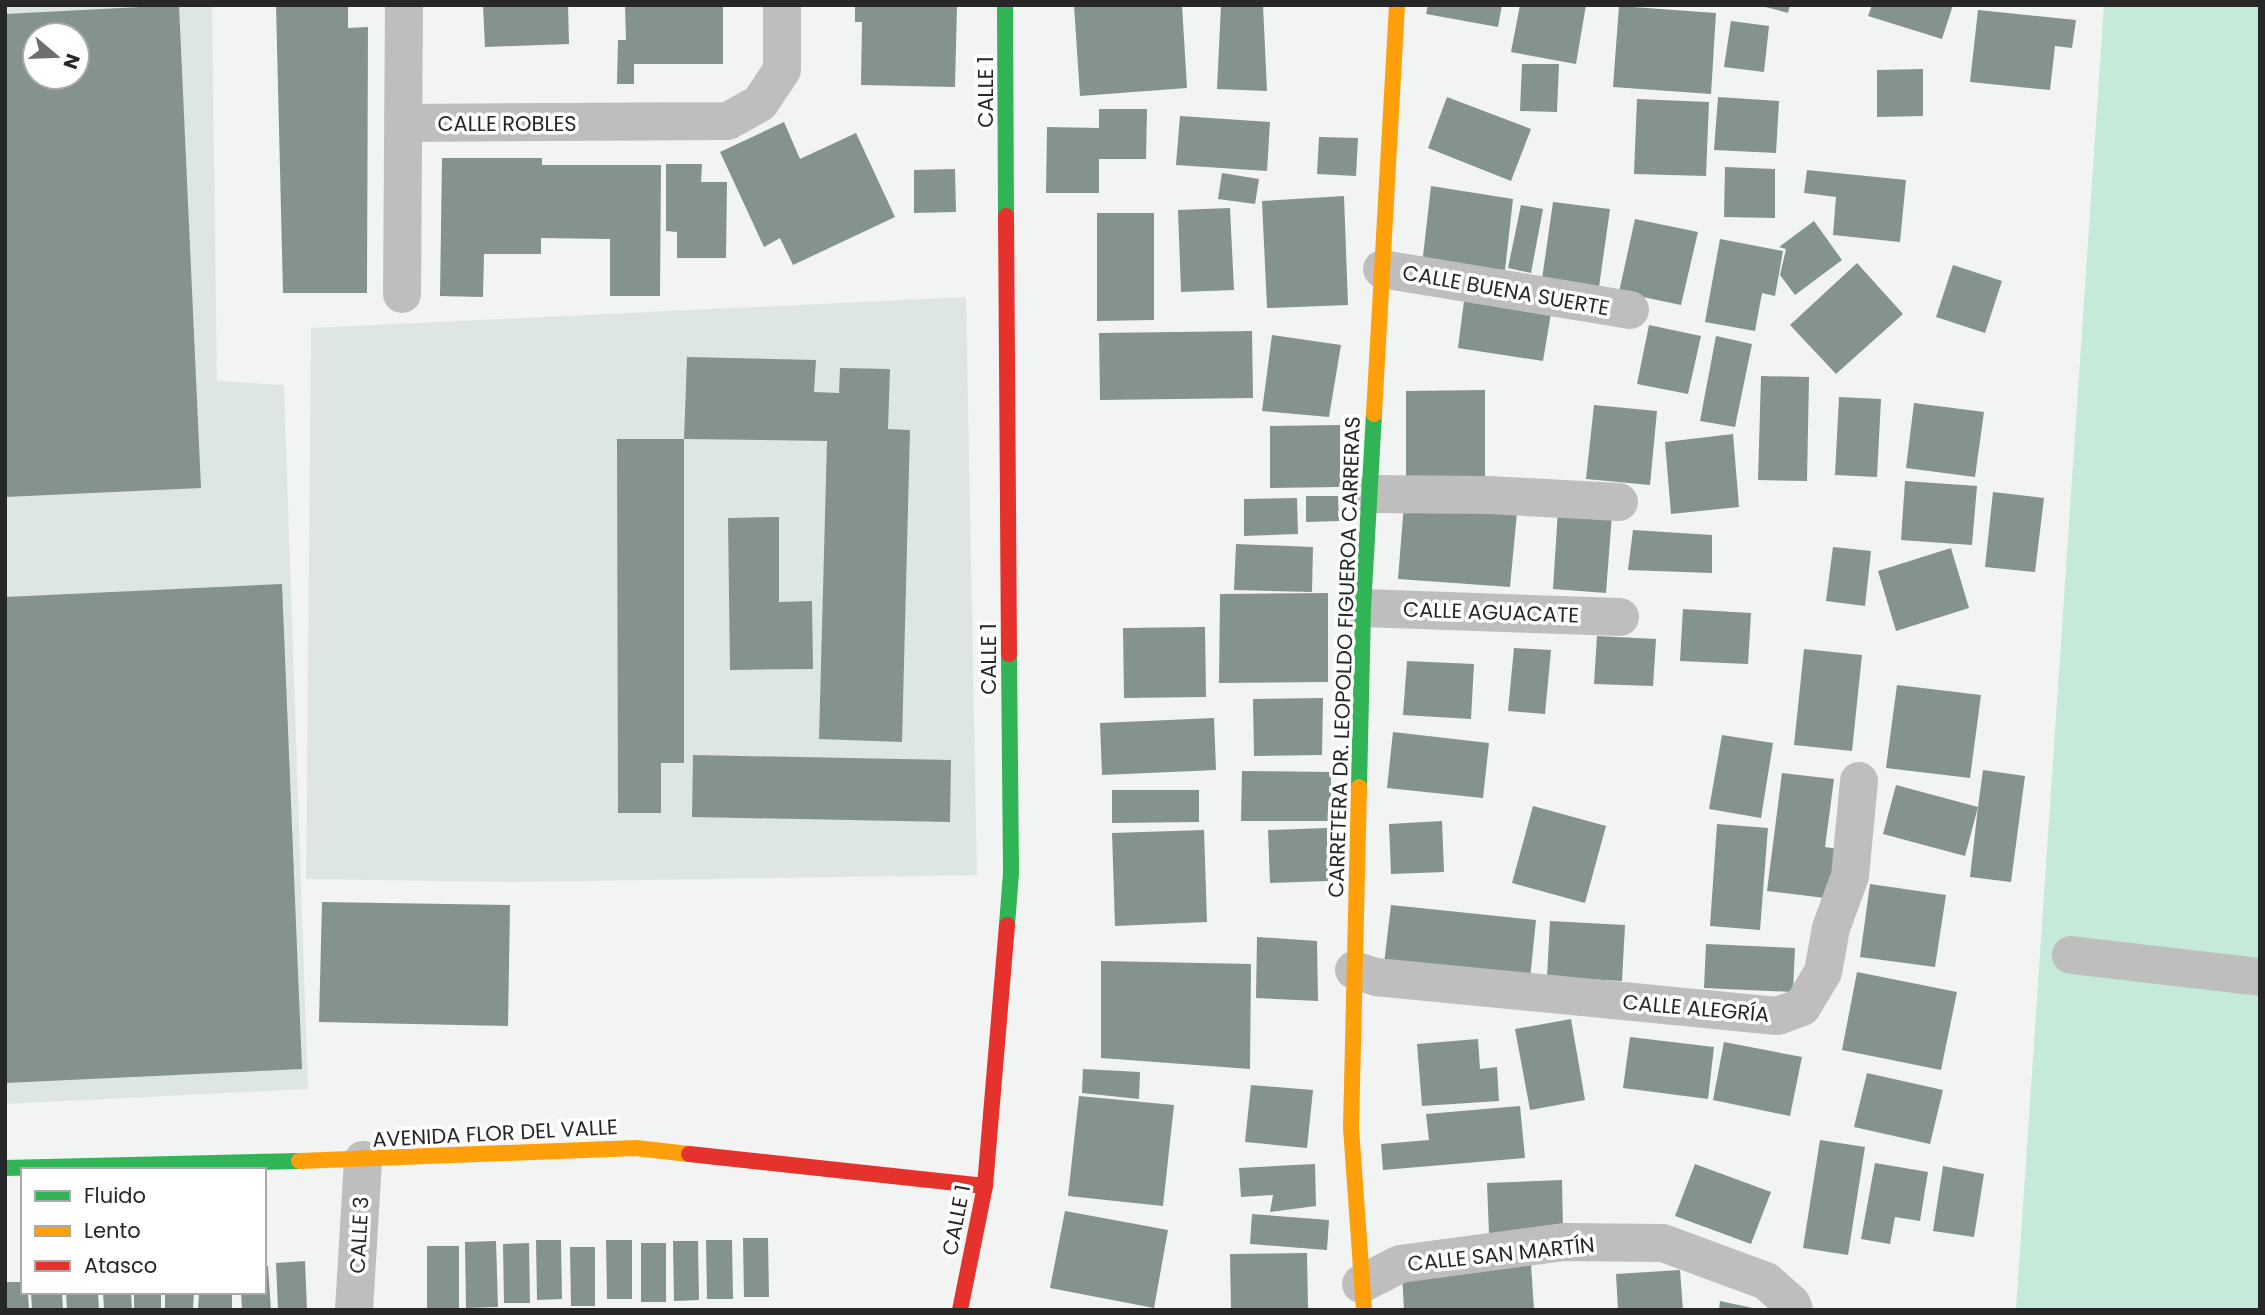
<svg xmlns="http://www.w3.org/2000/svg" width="2265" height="1315" font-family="Poppins,sans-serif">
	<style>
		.built { fill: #dee6e2; fill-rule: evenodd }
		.green { fill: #c5ead7 }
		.building { fill: #85938d; fill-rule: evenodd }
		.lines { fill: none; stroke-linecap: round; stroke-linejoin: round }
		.street { stroke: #bdbebd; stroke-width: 38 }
		.fast { stroke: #30b455; stroke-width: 16 }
		.slow { stroke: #ff9f0a; stroke-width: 16 }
		.jam { stroke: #e5322d; stroke-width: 16 }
		.labels { text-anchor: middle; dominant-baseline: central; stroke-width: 7; stroke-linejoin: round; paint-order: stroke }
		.street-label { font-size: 21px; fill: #262726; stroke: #fff }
	</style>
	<rect width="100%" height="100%" fill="#f2f4f3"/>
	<g class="built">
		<path d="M5,5H212L217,381L284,385L308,1089L5,1104ZM35,35H77V77H35Z"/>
		<path d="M966,297L977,875L515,882L306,879L311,328Z"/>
	</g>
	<path class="green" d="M2104,5H2260V1310H2016Z"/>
	<g class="building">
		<path d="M179,5L201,488L5,497V14ZM35,35H77V77H35Z"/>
		<path d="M276,5H348V28L368,27L367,293H283Z"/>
		<path d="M483,5H568L569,44L485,47Z"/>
		<path d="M625,5H723V64H634V84H617L618,40H626Z"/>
		<path d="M855,5H957L955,87L861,85L862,22H855Z"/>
		<path d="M1074,5H1182L1187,88L1080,96Z"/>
		<path d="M1221,5H1263L1267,91L1217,89Z"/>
		<path d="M1428,5H1502L1498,27L1426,14Z"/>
		<path d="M1520,5H1586L1576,64L1511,52Z"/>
		<path d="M1758,5H1790L1788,13Z"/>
		<path d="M1872,5H1953L1942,39L1868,16Z"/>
		<path d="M1619,6L1716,13L1711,94L1613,87Z"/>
		<path d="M1978,10L2076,20L2072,48L2055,46L2050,90L1970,82Z"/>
		<path d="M1731,21L1769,26L1764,72L1724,67Z"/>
		<path d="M1522,64H1559L1557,112L1520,111Z"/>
		<path d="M1923,69V116L1877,117V70Z"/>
		<path d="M1447,97L1531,129L1511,181L1428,148Z"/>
		<path d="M1718,97L1779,101L1776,153L1714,150Z"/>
		<path d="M1637,99L1709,102L1706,176L1634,174Z"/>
		<path d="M1099,109H1147L1146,159H1099V193H1046L1047,127L1099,128Z"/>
		<path d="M1180,116L1270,122L1267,171L1176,165Z"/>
		<path d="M784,122L800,159L856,133L895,217L793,265L780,238L764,247L720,152Z"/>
		<path d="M1319,137L1358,138L1356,176L1317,174Z"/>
		<path d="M442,158H542V165H661L660,296H610V239L541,238V254H484L483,297L440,296Z"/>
		<path d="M666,164H702L701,182H727L726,258H677V232L666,231Z"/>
		<path d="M1725,167L1775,169V218L1724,217Z"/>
		<path d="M955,169L956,212L914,213V170Z"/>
		<path d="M1807,170L1906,180L1900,242L1833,235L1836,197L1804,193Z"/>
		<path d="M1222,173L1259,179L1255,204L1218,199Z"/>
		<path d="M1431,186L1513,199L1505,270L1422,265Z"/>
		<path d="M1344,196L1348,305L1267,308L1262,201Z"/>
		<path d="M1553,202L1610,209L1599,287L1542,279Z"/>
		<path d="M1521,205L1543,209L1531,273L1508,268Z"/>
		<path d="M1230,208L1234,290L1181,292L1178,210Z"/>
		<path d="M1097,213H1154V320L1097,321Z"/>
		<path d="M1635,219L1698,232L1681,305L1619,292Z"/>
		<path d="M1814,221L1842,260L1795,295L1780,275L1786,249L1779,247Z"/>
		<path d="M1720,239L1783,251L1775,296L1762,293L1755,331L1705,322Z"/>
		<path d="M1857,263L1903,314L1836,374L1790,325Z"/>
		<path d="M1953,265L2002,281L1985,333L1936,317Z"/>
		<path d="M1465,293L1552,307L1543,361L1458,348Z"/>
		<path d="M1649,325L1701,336L1688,394L1637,384Z"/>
		<path d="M1252,331L1253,398L1100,400L1099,333Z"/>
		<path d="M1272,335L1341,345L1329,417L1262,411Z"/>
		<path d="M1716,336L1752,344L1735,427L1700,421Z"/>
		<path d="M687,357L816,360L814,392L839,393L840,368L890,369L888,429L910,430L902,742L819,739L827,441L684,439Z"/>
		<path d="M1761,376L1809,377L1807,481L1758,480Z"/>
		<path d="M1485,390V480H1406V391Z"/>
		<path d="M1839,397L1881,399L1877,477L1835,475Z"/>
		<path d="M1914,403L1984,412L1975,477L1906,468Z"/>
		<path d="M1594,405L1657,411L1650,485L1586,479Z"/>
		<path d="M1340,425V487L1270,488V426Z"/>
		<path d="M1733,434L1739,507L1671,514L1665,442Z"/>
		<path d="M617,439H684V763H661V813H618Z"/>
		<path d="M1905,481L1977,486L1972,545L1901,540Z"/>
		<path d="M1993,492L2044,498L2035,572L1985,567Z"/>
		<path d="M1306,496H1338L1339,521L1306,522Z"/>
		<path d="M1297,498L1298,534L1244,536V499Z"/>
		<path d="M1404,504L1517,512L1510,587L1398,579Z"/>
		<path d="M1558,510L1612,514L1606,593L1553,589Z"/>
		<path d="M779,517V602L812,601L813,669L730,670L728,518Z"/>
		<path d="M1633,530L1712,535V573L1628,570Z"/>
		<path d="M1236,544L1313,547L1312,592L1234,590Z"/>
		<path d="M1833,547L1871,551L1865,606L1826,601Z"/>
		<path d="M1951,548L1969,608L1896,631L1878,571Z"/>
		<path d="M282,584L302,1069L5,1083V597Z"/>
		<path d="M1328,593V682L1219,683L1220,594Z"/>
		<path d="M1683,609L1751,613L1748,664L1680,661Z"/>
		<path d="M1205,627L1206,697L1124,698L1123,628Z"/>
		<path d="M1597,636L1656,639L1653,686L1594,684Z"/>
		<path d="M1514,648L1551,650L1545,714L1508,711Z"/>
		<path d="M1804,649L1862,655L1852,751L1794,745Z"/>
		<path d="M1407,661L1474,664L1471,719L1403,715Z"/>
		<path d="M1897,685L1981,695L1970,778L1886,768Z"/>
		<path d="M1323,698L1322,755L1254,756L1253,699Z"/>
		<path d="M1214,718L1216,770L1102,775L1100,723Z"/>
		<path d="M1393,732L1489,743L1483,798L1387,788Z"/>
		<path d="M1722,735L1773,743L1761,818L1709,809Z"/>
		<path d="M693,755L951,760L950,822L692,817Z"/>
		<path d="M1983,770L2025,776L2011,882L1970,877L1978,807L1965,856L1883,834L1896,785L1978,807Z"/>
		<path d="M1242,771L1331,772V821H1241Z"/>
		<path d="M1782,773L1834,779L1825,847L1839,849L1833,899L1767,891Z"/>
		<path d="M1112,790H1199V822L1112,823Z"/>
		<path d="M1533,806L1606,826L1585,903L1512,883Z"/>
		<path d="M1442,821L1444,872L1391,874L1389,824Z"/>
		<path d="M1717,824L1768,828L1760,930L1710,926Z"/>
		<path d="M1327,828L1328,881L1270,883L1268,830Z"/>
		<path d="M1204,830L1207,922L1115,926L1112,833Z"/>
		<path d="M1870,884L1946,895L1935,967L1860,957Z"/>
		<path d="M322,902L510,905L508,1026L319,1022Z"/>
		<path d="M1391,905L1536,920L1530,979L1384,964Z"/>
		<path d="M1550,921L1625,925L1622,981L1547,977Z"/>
		<path d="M1257,937L1317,941L1318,1001L1256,998Z"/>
		<path d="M1706,944L1795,948L1793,992L1704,988Z"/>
		<path d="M1101,961L1251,964L1250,1069L1101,1058Z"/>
		<path d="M1857,972L1957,992L1941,1070L1842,1050Z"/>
		<path d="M1571,1019L1585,1100L1530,1110L1515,1029Z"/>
		<path d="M1630,1037L1714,1047L1708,1099L1623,1088Z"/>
		<path d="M1478,1039L1480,1069L1497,1067L1499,1101L1422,1106L1417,1044Z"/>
		<path d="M1724,1042L1802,1057L1790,1116L1713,1100Z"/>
		<path d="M1083,1069L1140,1072L1139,1099L1082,1093Z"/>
		<path d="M1867,1073L1943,1090L1930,1144L1854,1127Z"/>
		<path d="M1251,1085L1313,1090L1307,1148L1245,1142Z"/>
		<path d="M1079,1096L1174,1105L1163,1206L1068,1196Z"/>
		<path d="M1520,1106L1525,1158L1383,1170L1381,1144L1429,1140L1426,1114Z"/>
		<path d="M1820,1140L1865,1147L1848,1255L1803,1248Z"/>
		<path d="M1875,1163L1928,1172L1920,1221L1895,1217L1890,1244L1861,1239Z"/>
		<path d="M1315,1164L1316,1206L1270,1212L1273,1195L1241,1197L1239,1168Z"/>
		<path d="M1695,1164L1771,1192L1751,1244L1675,1216Z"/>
		<path d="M1943,1166L1984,1174L1974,1237L1933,1231Z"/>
		<path d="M1562,1180L1563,1232L1489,1234L1487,1183Z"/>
		<path d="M1065,1211L1168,1230L1154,1308L1050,1288Z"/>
		<path d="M1252,1214L1329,1220L1327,1250L1250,1244Z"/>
		<path d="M743,1238H768L769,1297H744Z"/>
		<path d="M536,1240H561L562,1299L537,1300Z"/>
		<path d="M606,1240H632V1299H607Z"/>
		<path d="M706,1240H732L733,1299H707Z"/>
		<path d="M496,1241L498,1307L466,1308L465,1242Z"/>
		<path d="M673,1241H698L699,1300L674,1301Z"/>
		<path d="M529,1243L530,1303H504L503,1244Z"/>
		<rect x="641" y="1243" width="25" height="59"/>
		<rect x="427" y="1246" width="32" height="64"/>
		<path d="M570,1247H595V1306H571Z"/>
		<path d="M1307,1253L1308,1308L1231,1310L1230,1254Z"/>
		<path d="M305,1261L307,1310H278L276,1263Z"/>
		<path d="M1531,1264L1534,1310H1404L1402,1272Z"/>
		<path d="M264,1266H268L271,1310H242L241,1292H264Z"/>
		<path d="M1680,1270L1683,1310H1618L1616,1274Z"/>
		<path d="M5,1282H23V1292H28L29,1310H5Z"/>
		<path d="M31,1292H62L63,1310H32Z"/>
		<path d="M66,1292H98L99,1310H67Z"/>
		<path d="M103,1292H131L132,1310H104Z"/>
		<rect x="134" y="1292" width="27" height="18"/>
		<path d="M165,1292H194L193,1310H165Z"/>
		<path d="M199,1292H232V1310H198Z"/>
		<path d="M1720,1301L1757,1309V1310H1719Z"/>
	</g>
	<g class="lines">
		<g class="street">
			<path d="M404,123L728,121L760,103L782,70V5"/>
			<path d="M1382,269L1630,310"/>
			<path d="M402,294L404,5"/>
			<path d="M1370,494L1489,495L1619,502"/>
			<path d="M1363,608L1620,617"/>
			<path d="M2071,955L2260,977"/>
			<path d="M1354,970L1376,977L1777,1016L1802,1007L1823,972L1831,928L1850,876L1859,781"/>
			<path d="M1361,1284L1400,1264L1564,1242L1663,1243L1766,1281L1792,1304L1794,1310"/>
			<path d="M354,1310L363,1160"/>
		</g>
		<g class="fast">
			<path d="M1005,5L1006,216"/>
			<path d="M1359,787L1363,608L1374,414"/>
			<path d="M1007,925L1011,873L1009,654"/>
			<path d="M5,1168L299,1161"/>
		</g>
		<g class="slow">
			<path d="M1374,414L1397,5"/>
			<path d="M1359,787L1351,1128L1364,1310"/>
			<path d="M299,1161L636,1148L689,1154"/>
		</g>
		<g class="jam">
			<path d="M1006,216L1009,654"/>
			<path d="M689,1154L985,1186"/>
			<path d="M960,1310L985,1186L1007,925"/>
		</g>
	</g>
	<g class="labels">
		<g class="street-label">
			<text transform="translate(985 92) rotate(-90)">CALLE 1</text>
			<text x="507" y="123">CALLE ROBLES</text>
			<text transform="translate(1506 290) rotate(10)">CALLE BUENA SUERTE</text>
			<text transform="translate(1491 612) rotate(2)">CALLE AGUACATE</text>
			<text transform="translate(1344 657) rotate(-88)">CARRETERA DR. LEOPOLDO FIGUEROA CARRERAS</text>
			<text transform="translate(988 659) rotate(-90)">CALLE 1</text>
			<text transform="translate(1696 1008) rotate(5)">CALLE ALEGRÍA</text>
			<text transform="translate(495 1133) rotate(-3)">AVENIDA FLOR DEL VALLE</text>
			<text transform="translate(956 1220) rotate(-79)">CALLE 1</text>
			<text transform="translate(359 1235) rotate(-87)">CALLE 3</text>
			<text transform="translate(1501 1254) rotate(-6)">CALLE SAN MARTÍN</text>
		</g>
	</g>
	<rect width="2265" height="1315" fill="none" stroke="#262726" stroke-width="14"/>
	<rect x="21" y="1168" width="245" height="126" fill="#ffffff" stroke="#a8a9a8" stroke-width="2"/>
	<rect x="35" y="1191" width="35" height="10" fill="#30b455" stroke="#a8a9a8" stroke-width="2"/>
	<text x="84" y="1203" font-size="21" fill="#262726">Fluido</text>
	<rect x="35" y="1226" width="35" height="10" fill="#ff9f0a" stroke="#a8a9a8" stroke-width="2"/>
	<text x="84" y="1238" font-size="21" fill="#262726">Lento</text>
	<rect x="35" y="1261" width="35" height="10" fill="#e5322d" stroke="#a8a9a8" stroke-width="2"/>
	<text x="84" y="1273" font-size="21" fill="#262726">Atasco</text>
	<g transform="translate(56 56) rotate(109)"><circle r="33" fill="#ffffff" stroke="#a8a9a8" stroke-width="2"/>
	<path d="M0-5L12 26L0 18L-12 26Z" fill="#6d6f6e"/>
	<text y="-10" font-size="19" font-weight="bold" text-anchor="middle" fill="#262726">N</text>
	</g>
</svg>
